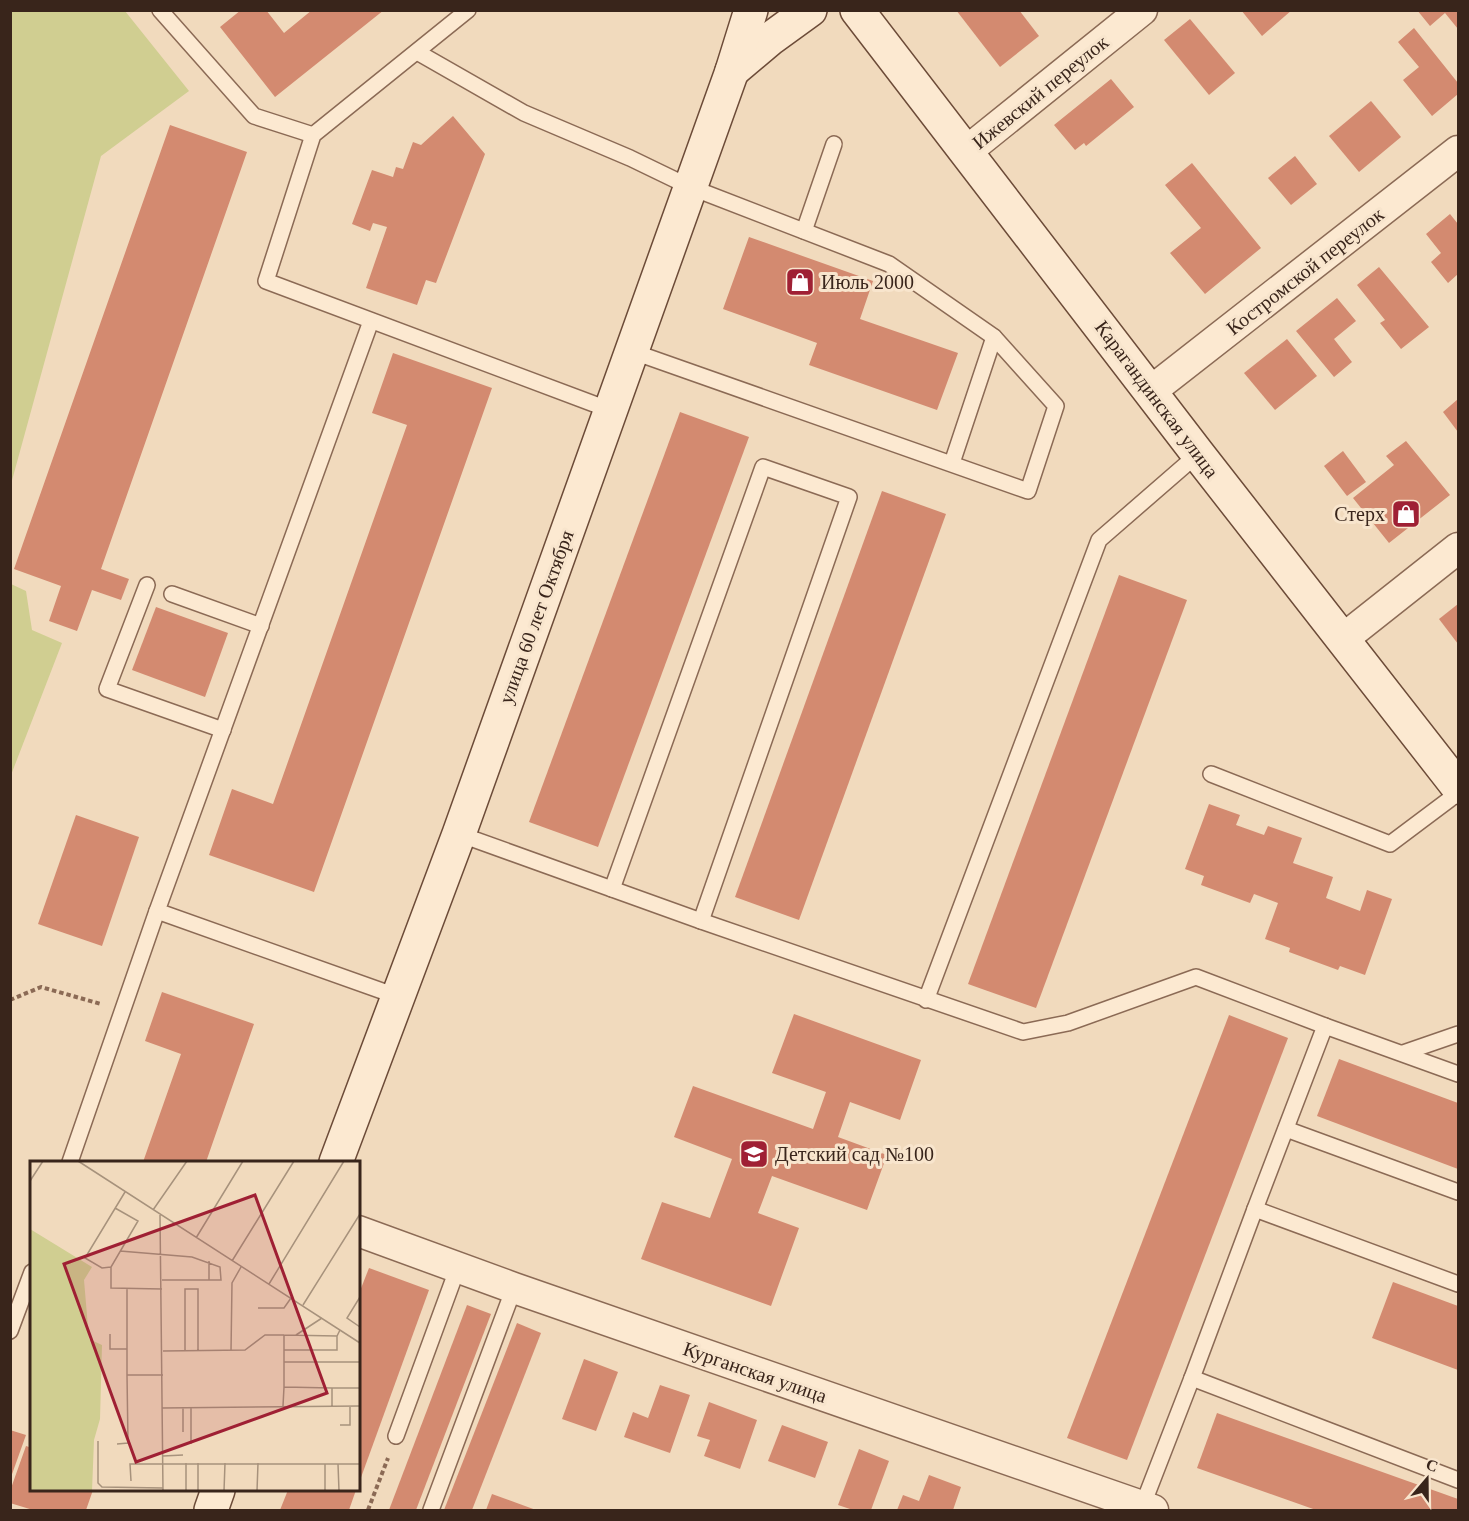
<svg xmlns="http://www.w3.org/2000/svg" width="1469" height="1521" font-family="Georgia,serif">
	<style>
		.green { fill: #d0ce91 }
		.building { fill: #d38a70 }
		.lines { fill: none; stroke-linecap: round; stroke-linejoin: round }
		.lane-casing { stroke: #8b6a55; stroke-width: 18 }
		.street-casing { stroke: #8b6a55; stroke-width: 33 }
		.secondary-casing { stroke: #6c4b38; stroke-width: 36 }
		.path { stroke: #8b6a55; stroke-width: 4; stroke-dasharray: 4.5 3; stroke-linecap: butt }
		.lane { stroke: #fce9d1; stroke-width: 15 }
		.street { stroke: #fce9d1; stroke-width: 30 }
		.secondary { stroke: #fce9d1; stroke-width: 33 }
		.labels { text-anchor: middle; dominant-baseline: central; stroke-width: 6; stroke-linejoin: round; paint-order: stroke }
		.street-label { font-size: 20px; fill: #39251b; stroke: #f8e5cd }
		.poi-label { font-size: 20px; fill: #39251b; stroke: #f8e5cd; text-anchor: start }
		.inset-road { fill: none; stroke: #a7927c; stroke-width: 1.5 }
		.view { fill: #9f2034; fill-opacity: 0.15; stroke: #9f2034; stroke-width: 3 }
		.inset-edge { fill: none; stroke: #39251b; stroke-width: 3 }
	</style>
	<rect width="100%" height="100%" fill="#f1dabd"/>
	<g class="green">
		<path d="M11,10L125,11L189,91L101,156L11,484Z"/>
		<path d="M11,584L26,591L32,630L62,643L11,775Z"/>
	</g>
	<g class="building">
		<path d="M241,10H266L284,33L312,10H384L275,97L220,27Z"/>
		<path d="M956,10H1019L1039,36L1000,67Z"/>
		<path d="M1241,10H1292L1262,36Z"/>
		<path d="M1417,10H1458V29L1445,13L1430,26Z"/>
		<path d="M1190,19L1235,73L1209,95L1164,40Z"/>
		<path d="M1414,28L1458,83V94L1432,116L1403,80L1419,67L1398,42Z"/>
		<path d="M1111,79L1134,107L1086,146L1084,143L1075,150L1054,125Z"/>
		<path d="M1371,101L1401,137L1359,172L1329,136Z"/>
		<path d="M453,116L485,154L436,283L426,280L417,305L366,288L387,227L373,223L370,231L352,224L372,170L393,177L396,167L403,169L413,142L421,145Z"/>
		<path d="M170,125L247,152L101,569L129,579L121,600L92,590L77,631L49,621L61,586L14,569Z"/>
		<path d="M1295,156L1317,184L1291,205L1268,178Z"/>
		<path d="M1192,163L1261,248L1205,294L1170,253L1201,228L1165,185Z"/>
		<path d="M1450,214L1458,224V274L1448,283L1431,262L1441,253L1426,234Z"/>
		<path d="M749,237L873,281L860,319L958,353L937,410L809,365L817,343L723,309Z"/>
		<path d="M1379,267L1429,327L1401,349L1380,323L1385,320L1357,285Z"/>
		<path d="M1337,298L1356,321L1334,339L1352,362L1334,377L1296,331Z"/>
		<path d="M1287,339L1317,376L1275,410L1244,373Z"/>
		<path d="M393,353L492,388L314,892L209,855L232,789L273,804L407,425L372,413Z"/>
		<path d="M1458,399V432L1443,412Z"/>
		<path d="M680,412L749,437L598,847L529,822Z"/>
		<path d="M1406,441L1450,495L1389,543L1353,498L1394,465L1386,456Z"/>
		<path d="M1343,451L1366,482L1347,496L1324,466Z"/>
		<path d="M882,491L946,514L799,920L735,897Z"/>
		<path d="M1119,575L1187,600L1036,1008L968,984Z"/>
		<path d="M1458,604V644L1439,619Z"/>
		<path d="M156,607L228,633L205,697L132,670Z"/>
		<path d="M1209,804L1240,815L1236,825L1264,835L1268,826L1302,838L1293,863L1333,877L1326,898L1360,911L1367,890L1392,899L1365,975L1340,966L1338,970L1289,952L1290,948L1265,939L1278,903L1254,894L1250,903L1201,885L1204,876L1185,869Z"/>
		<path d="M76,815L139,837L102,946L38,924Z"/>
		<path d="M162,992L254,1024L206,1162H143L181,1054L145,1041Z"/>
		<path d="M794,1014L921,1060L900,1120L850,1102L838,1137L887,1155L867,1210L772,1176L758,1213L799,1228L771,1306L641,1259L662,1202L710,1218L732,1159L674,1137L693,1086L813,1129L826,1092L772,1073Z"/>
		<path d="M1229,1015L1288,1038L1127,1460L1067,1438Z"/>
		<path d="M1339,1059L1458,1103V1169L1317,1116Z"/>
		<path d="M369,1268L429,1290L359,1483L358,1296Z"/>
		<path d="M1393,1282L1458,1306V1370L1372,1338Z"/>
		<path d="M467,1305L491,1314L416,1510H389Z"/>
		<path d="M517,1323L541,1333L472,1510H444Z"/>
		<path d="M584,1359L618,1372L596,1431L562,1419Z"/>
		<path d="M660,1385L690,1395L670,1453L624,1437L633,1412L648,1418Z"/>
		<path d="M709,1402L757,1420L740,1469L704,1456L710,1440L697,1436Z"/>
		<path d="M1217,1413L1458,1499V1510H1316L1197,1468Z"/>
		<path d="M782,1425L828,1442L815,1478L768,1461Z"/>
		<path d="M10,1430L26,1435L11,1477H10Z"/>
		<path d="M26,1446L32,1448V1490H93L86,1510H33L10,1503V1491Z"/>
		<path d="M859,1449L889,1461L871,1510H853L838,1505Z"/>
		<path d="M929,1475L961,1487L953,1510H897L903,1495L919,1501Z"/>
		<path d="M288,1490H356L349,1510H280Z"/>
		<path d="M492,1494L536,1510H486Z"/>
	</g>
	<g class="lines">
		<g class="lane-casing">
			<g id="lane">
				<path d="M160,10L254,116L313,135"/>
				<path d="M468,10L313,135L266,281L610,410"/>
				<path d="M417,52L524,113L630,158L690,187L889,264L994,337L1056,406L1028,491L631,351"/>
				<path d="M804,231L834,144"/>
				<path d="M371,321L157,911L399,997"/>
				<path d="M952,463L994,337"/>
				<path d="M147,585L107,689L223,730"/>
				<path d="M172,594L261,626"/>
				<path d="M1211,774L1390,844L1458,793"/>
				<path d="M459,834L701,921L1023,1032L1068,1023L1196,977L1325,1026"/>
				<path d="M612,889L763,467L849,497L701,921"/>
				<path d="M926,1000L1099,540L1198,454"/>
				<path d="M1403,1053L1458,1034"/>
				<path d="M1286,1129L1458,1192"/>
				<path d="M70,1162L157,911"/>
				<path d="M1255,1209L1325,1026L1458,1074"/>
				<path d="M10,1331L32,1272"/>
				<path d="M1192,1378L1255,1209L1458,1284"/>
				<path d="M396,1436L458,1267"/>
				<path d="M1142,1507L1192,1378L1458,1480"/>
				<path d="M431,1510L514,1288"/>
			</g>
		</g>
		<g class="street-casing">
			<g id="street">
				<path d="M967,151L1142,10"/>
				<path d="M1151,391L1458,151"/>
				<path d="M1343,639L1458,548"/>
				<path d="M358,1231L514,1288L1153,1510"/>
			</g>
		</g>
		<g class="secondary-casing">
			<g id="secondary">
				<path d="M857,10L1198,454L1458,787"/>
				<path d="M732,71L770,39L810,10"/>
				<path d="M336,1162L459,834L732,71L751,10"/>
				<path d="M211,1510L218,1490"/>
			</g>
		</g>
		<g class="path">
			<path d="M10,1000L41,987L101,1004"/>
			<path d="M368,1510L388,1458"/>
		</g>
		<use href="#lane" class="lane"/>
		<use href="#street" class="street"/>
		<use href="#secondary" class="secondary"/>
	</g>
	<defs>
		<g id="shop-square" transform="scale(1.5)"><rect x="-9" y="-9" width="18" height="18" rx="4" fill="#9f2034" stroke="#f8e5cd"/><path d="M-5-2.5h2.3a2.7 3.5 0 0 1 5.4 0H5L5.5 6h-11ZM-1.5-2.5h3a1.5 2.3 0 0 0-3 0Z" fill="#fff"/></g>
		<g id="school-square" transform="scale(1.5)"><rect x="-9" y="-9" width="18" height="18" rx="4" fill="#9f2034" stroke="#f8e5cd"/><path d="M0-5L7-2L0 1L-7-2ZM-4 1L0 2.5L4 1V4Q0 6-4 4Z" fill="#fff"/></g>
	</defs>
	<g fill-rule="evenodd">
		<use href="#shop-square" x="800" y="282"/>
		<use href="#shop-square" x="1406" y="514"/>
		<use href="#school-square" x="754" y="1154"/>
	</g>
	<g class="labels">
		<g class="street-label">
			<text transform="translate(1040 92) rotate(-39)">Ижевский переулок</text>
			<text transform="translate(1305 271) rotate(-38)">Костромской переулок</text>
			<text transform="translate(1157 399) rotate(53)">Карагандинская улица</text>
			<text transform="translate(536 617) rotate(-70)">улица 60 лет Октября</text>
			<text transform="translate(755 1372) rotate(19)">Курганская улица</text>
		</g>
		<g class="poi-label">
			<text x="821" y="282">Июль 2000</text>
			<text x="1385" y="514" text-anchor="end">Стерх</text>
			<text x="775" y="1154">Детский сад №100</text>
		</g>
	</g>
	<g transform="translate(30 1161)">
		<rect width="330" height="330" fill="#f1dabd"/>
		<path d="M0,68L62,106L54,119L59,178L72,184L70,258L64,279L62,330H0Z" fill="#d0ce91"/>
		<path class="inset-road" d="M48,0L330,182M0,20L13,0M85,47L108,60L81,106V127L132,128M123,49L157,0M130,54L133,330M166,77L213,0M90,90L162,96L190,106L191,119H132M179,100V119M202,100L264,0M81,106L72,107L55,97L95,31M239,123L314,0M97,128V214H133M330,136L317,157L330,166M273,144L330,53M228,147H254L261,137M80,173V188H97M266,174L292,157M254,189H307V175M133,190L215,189L235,174H254M155,190V128H168V190M201,190L202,122L211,106M254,201V174L307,175L310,169M254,226V201H330M253,245L254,226L302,227M302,245V227H330M132,247L330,245M310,264H320V245M153,271V246M68,280V322L72,326L133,327M87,283L98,282L97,214M161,283V247M133,295L153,294M295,303V330M308,303L309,330M101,320L100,303H330M156,330V302M168,330V302M194,330L195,302M227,330L228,302"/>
		<path class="view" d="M225,34L297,232L106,301L34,103Z"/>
		<rect width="330" height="330" class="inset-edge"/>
	</g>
	<rect width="1469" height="1521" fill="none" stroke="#39251b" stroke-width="24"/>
	<g transform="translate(1427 1479) rotate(20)" stroke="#f8e5cd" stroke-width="4.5" paint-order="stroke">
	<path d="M0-4.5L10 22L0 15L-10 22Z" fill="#39251b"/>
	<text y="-9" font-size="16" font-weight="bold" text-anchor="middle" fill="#39251b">С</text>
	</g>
</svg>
